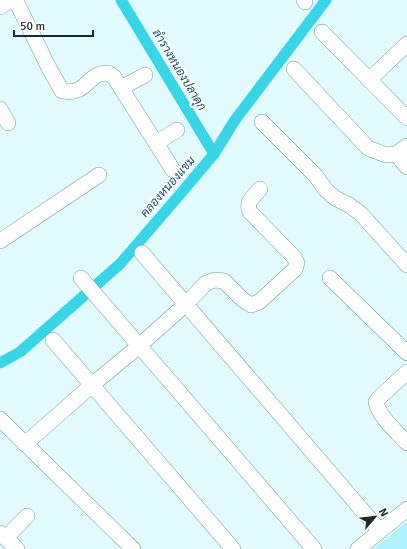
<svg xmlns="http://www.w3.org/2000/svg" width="407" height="549" font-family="Signika,Sarabun,sans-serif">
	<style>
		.green { fill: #b0f3fc }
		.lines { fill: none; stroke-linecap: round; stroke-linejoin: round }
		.canal { stroke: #37d5e7; stroke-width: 11 }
		.minor-casing { stroke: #70989d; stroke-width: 16 }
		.minor { stroke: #fff; stroke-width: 15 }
		.labels { text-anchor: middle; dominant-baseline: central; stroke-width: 4; stroke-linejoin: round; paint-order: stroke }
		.water-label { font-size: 12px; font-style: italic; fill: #13535b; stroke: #fff }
	</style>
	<rect width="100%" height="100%" fill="#e2fbfe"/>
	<path class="green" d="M407,522V549H373Z"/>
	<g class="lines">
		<g class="canal">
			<path d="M121,0L214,154"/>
			<path d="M0,363L20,352L120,264L182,192L214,154L235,120L326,0"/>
		</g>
		<g class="minor-casing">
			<g id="minor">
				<path d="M304,0L305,2"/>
				<path d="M16,1L49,68L62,91C88,96 87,72 108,73L114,77L121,88L173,170"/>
				<path d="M0,7L10,1"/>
				<path d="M322,32L407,118"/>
				<path d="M294,69L368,148L386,155L396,154L407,146"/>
				<path d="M369,80L407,44"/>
				<path d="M121,88L145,75"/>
				<path d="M0,109L8,123"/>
				<path d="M262,122L315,175L326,190L335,198L349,205L361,214L407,265"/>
				<path d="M156,143L177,130"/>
				<path d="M396,154L407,167"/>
				<path d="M0,241L99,175"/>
				<path d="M142,253L380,531"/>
				<path d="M81,278L314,549"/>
				<path d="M330,278L407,353"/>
				<path d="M53,340L233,549"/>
				<path d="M407,372L379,398L376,402C379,417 397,432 407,443"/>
				<path d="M0,419L133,549"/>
				<path d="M25,444L92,385L139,346L186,304L206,283L215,280L224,281L243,300L251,305L259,302L295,269L297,263L294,257L250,212C245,202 254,196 260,189"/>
				<path d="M0,533L17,549"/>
				<path d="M6,538L27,516"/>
				<path d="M358,549L407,509"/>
			</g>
		</g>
		<use href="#minor" class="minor"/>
	</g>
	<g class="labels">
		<g class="water-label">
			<text transform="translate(179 70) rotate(59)">ลำรางหนองปลาดุก</text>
			<text transform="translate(168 187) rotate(-49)">คลองหนองแขม</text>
		</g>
	</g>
	<g transform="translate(375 517) rotate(62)" stroke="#ffffff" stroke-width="3" paint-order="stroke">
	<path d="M0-3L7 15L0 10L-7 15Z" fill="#192a2c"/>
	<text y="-6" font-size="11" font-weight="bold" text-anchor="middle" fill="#192a2c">N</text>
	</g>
	<path d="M14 30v6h79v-6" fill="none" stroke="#192a2c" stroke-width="2"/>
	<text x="20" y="30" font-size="12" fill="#192a2c" stroke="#ffffff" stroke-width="3" paint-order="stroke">50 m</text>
</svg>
